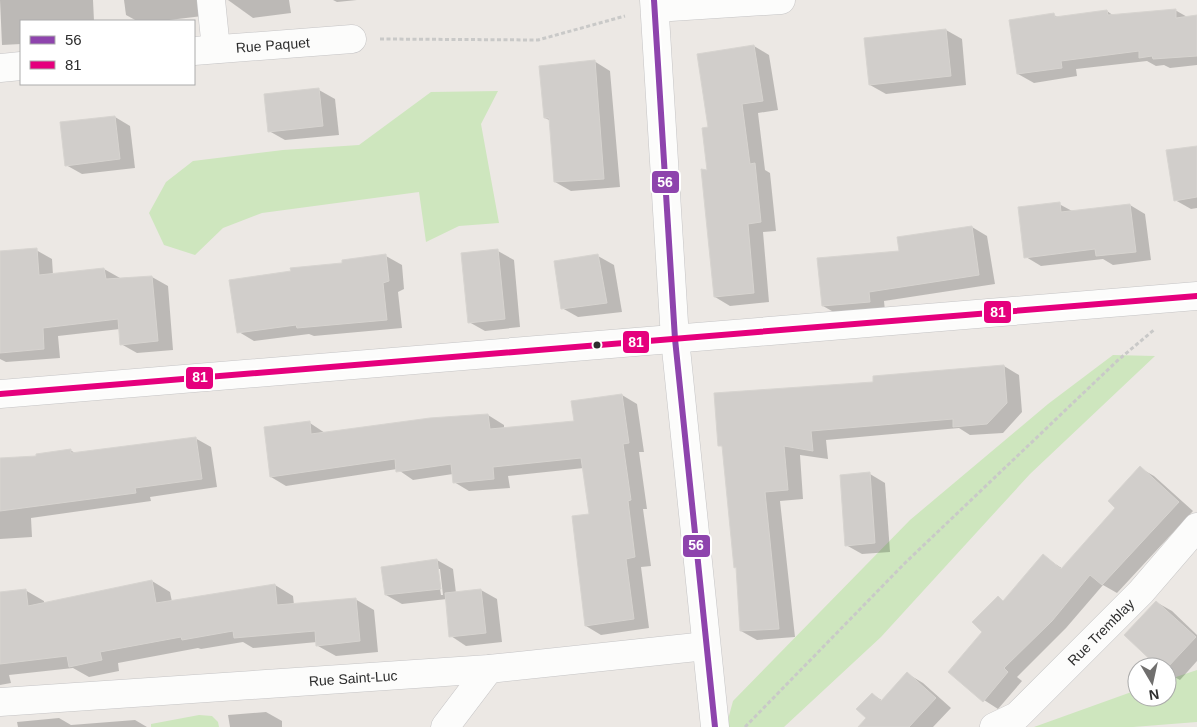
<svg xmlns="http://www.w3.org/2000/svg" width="1197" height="727" font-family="Arial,sans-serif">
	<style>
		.green { fill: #cee6be }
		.shadow { fill: #0003; fill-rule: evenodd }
		.building { fill: #d1cecb; stroke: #d7d4d0 }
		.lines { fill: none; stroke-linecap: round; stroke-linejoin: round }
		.minor-casing { stroke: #c5c4c5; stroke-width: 29 }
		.path { stroke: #c9c9c8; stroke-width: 3; stroke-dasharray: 4 2.5; stroke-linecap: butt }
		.minor { stroke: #fcfcfb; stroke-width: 28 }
		.bus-1-casing { stroke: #fff; stroke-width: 10 }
		.bus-2-casing { stroke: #fff; stroke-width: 10 }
		.bus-1 { stroke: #8e44ad; stroke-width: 6 }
		.bus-2 { stroke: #e5007d; stroke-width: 6 }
		.bus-dot { fill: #2e2e2e; stroke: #fff; stroke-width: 2 }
		.labels { text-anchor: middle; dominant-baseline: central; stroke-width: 4; stroke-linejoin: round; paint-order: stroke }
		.street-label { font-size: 14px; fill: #2e2e2e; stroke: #fff }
		.line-badge { stroke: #fff; stroke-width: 2 }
		.badge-label { font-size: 14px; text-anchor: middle; font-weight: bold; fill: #fff }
	</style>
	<rect width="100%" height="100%" fill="#ece8e4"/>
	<g class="green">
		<path d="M498,91L481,124L499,223L459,226L426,242L419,192L262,213L223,228L195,255L164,245L149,213L166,182L193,161L283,150L359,145L431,92Z"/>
		<path d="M1113,355L1155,356L1030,474L881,637L784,727H726L733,701L910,520L1048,404Z"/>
		<path d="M1197,670V722L1133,727H1034L1137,690V697H1167V680Z"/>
		<path d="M199,715L212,716L218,722L219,727H151V724Z"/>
	</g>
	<g class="shadow">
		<path d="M0,0H93L94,21H21V44L2,45Z"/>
		<path d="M124,0H214L211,15L161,21H137L126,15Z"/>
		<path d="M228,0H289L291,13L253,18Z"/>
		<path d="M333,0H357L337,2Z"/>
		<path d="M1175,10L1189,18L1197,17V65L1170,68L1164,65L1156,66L1147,61L1076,69L1077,76L1034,83L1018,74L1054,15L1059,18L1107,11L1114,16Z"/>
		<path d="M946,30L962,39L966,85L886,94L870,85Z"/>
		<path d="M754,46L769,55L778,110L758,113L765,170L770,173L776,231L763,232L769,302L730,306L715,297L709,171V128Z"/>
		<path d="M594,61L610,71L620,187L571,191L555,182L551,121L545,118Z"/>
		<path d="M319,90L335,99L339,135L285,140L269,131Z"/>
		<path d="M115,117L130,126L135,168L82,174L66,165Z"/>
		<path d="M1197,147V208L1191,209L1175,200Z"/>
		<path d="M1059,204L1074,212L1130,205L1145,214L1151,260L1113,265L1103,259L1041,266L1026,257Z"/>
		<path d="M972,227L987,236L995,284L884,301L885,311L839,315L823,306L900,252Z"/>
		<path d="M36,250L52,259L53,275L104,269L120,278L152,277L168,286L173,350L137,353L121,344L120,329L58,336L60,358L6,362L0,359V252Z"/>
		<path d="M498,251L514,260L520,327L485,331L469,322Z"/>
		<path d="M386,256L402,265L404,289L398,292L402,328L314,336L309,334L254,341L239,332L343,264Z"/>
		<path d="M598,256L614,265L622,312L578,317L562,308Z"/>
		<path d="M1004,366L1019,375L1022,412L1003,433L970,435L959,428L826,440L828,459L800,455L803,499L780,501L795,637L757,640L741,631L737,568L735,567L723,447L720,445L875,383Z"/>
		<path d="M622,395L637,404L644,452H639L647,509H643L651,566L641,567L649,628L601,635L586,626L591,515L584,468L508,476L510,488L469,491L454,482L453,474L413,480L397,469L286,486L271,477L310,423L325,433L488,415L504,425V429L576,422Z"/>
		<path d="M195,438L211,447L217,487L150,497L151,501L31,518L32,537L0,539V460L38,457L70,450L77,454Z"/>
		<path d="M1140,468L1154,476L1193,511L1117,593L1103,585L1066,628L1017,677L1022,681L998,709L984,700V632L998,598L1004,601L1043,556L1063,569L1117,508Z"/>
		<path d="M870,474L885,483L890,552L862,554L846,545Z"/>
		<path d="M437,560L453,569L456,593L481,590L497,599L502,642L466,646L451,636L447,599L402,604L386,595ZM437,569H440L443,595H441Z"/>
		<path d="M152,581L170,592L172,602L275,585L293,596L294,605L355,599L374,610L378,652L336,656L318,646L317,642L253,648L243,642L201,649L198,648L118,663L119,671L89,677L73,668L9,675L11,683L0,685V593L25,590L44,601V604Z"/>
		<path d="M1156,602L1172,611L1197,635V661L1180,680L1167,673Z"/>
		<path d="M908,674L923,683L951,708L933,727H878L872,694L883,701Z"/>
		<path d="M266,712L282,721V727H230L228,715Z"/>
		<path d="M59,718L71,725L135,720L147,727H18L17,722Z"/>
	</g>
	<g class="building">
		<path d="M1176,9V18L1197,15V56L1153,59L1152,56L1139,58V51L1061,61L1062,68L1017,74L1009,20L1054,13L1055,17L1107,10L1108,15Z"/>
		<path d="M946,29L951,76L869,85L864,38Z"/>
		<path d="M754,45L763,101L742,104L750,164L755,163L761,222L748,224L754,293L714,297L701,169L707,170L702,128L708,127L697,54Z"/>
		<path d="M595,60L604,179L554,182L549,118H544L539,66Z"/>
		<path d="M319,88L323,126L268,132L264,94Z"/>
		<path d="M115,116L120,159L65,166L60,122Z"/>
		<path d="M1197,146V197L1174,201L1166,150Z"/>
		<path d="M1060,202L1061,212L1130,204L1136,252L1096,256L1095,249L1024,258L1018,207Z"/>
		<path d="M972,226L979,275L869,292L870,302L822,306L817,258L899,251L897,237Z"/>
		<path d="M37,248L39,275L104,268L106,279L152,276L158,341L120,345L118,319L43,328L44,349L0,353V251Z"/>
		<path d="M498,249L505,319L468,323L461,253Z"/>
		<path d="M386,254L389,281L383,283L387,320L297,328L296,325L237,333L229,280L291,271L290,268L342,263V260Z"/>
		<path d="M598,254L607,303L561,309L554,261Z"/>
		<path d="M1004,365L1007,403L987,424L953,427V419L811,431L813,451L784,446L788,490L765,492L779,629L740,631L736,567L734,568L722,446H718L714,393L873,382V376Z"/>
		<path d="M622,394L629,443L623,444L631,500L628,501L635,557L626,559L634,619L585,626L572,516L589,514L581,458L493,467L494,479L453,483L451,464L396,472L395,459L270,477L264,427L310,421L311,434L430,418L488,414L490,429L574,421L571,401Z"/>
		<path d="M196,437L202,479L135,488L136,493L0,511V458L36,456V454L71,449V453Z"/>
		<path d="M1140,466L1179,502L1102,585L1090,575L1052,621L1004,668L1008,672L983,702L948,672L982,632L972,622L998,596L1003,601L1043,554L1061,569L1115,508L1108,501Z"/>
		<path d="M870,472L875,543L845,546L840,475Z"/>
		<path d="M437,559L441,589L385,595L381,567Z"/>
		<path d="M152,580L156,603L275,584L277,605L356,598L360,641L316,646L315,631L234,638L233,631L182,640L181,637L100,652L102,660L69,667L67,656L0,664V592L26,589L28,606Z"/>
		<path d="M481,589L486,633L449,637L445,593Z"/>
		<path d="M1156,601L1196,637L1167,668L1158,667L1124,635Z"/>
		<path d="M907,672L936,698L909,727H858L866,718L856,709L872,693L881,701Z"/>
	</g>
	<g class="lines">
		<g class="minor-casing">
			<g id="minor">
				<path d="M211,0L216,49"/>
				<path d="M654,0L675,339L715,727"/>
				<path d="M655,8L781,0"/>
				<path id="s1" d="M194,51L352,39"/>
				<path d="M0,68L21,66"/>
				<path d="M0,394L1197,296"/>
				<path id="s2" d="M0,702L489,669L706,646"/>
				<path d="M445,727L489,669"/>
				<path id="s3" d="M994,727L1017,716L1141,592L1197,527"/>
			</g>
		</g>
		<g class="path">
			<path d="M380,39L538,40L625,16"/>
			<path d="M745,727L905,563L1117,361L1155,329"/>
		</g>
		<use href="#minor" class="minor"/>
		<g class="bus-1-casing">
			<path id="bus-1" d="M654,0L675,339L715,727"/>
		</g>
		<g class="bus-2-casing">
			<path id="bus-2" d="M0,394L1197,296"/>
		</g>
		<use href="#bus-1" class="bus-1"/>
		<use href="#bus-2" class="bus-2"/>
	</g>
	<circle class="bus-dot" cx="597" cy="345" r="4.5"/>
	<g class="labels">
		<g class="street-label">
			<text stroke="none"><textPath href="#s1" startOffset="79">Rue Paquet</textPath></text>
			<text stroke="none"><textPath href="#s3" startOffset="144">Rue Tremblay</textPath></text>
			<text stroke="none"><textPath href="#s2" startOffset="354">Rue Saint-Luc</textPath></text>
		</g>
	</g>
	<g class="line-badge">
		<rect x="651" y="170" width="29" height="24" rx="5" fill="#8e44ad"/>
		<rect x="983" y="300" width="29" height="24" rx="5" fill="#e5007d"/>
		<rect x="622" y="330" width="28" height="24" rx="5" fill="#e5007d"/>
		<rect x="185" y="366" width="29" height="24" rx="5" fill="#e5007d"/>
		<rect x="682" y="534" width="29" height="24" rx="5" fill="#8e44ad"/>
	</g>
	<g class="badge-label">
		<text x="665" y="187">56</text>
		<text x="998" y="317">81</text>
		<text x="636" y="347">81</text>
		<text x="200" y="382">81</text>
		<text x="696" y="550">56</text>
	</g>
	<rect x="20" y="20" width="175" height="65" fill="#ffffff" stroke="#ababab"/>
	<rect x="30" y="36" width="25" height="8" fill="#8e44ad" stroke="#ababab"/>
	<text x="65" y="45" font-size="15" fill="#2e2e2e">56</text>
	<rect x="30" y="61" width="25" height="8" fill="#e5007d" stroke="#ababab"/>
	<text x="65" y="70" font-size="15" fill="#2e2e2e">81</text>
	<g transform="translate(1152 682) rotate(171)"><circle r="24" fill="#ffffff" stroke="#ababab"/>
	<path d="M0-4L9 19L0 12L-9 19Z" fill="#706f6e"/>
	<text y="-8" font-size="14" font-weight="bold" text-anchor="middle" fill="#2e2e2e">N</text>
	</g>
</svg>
